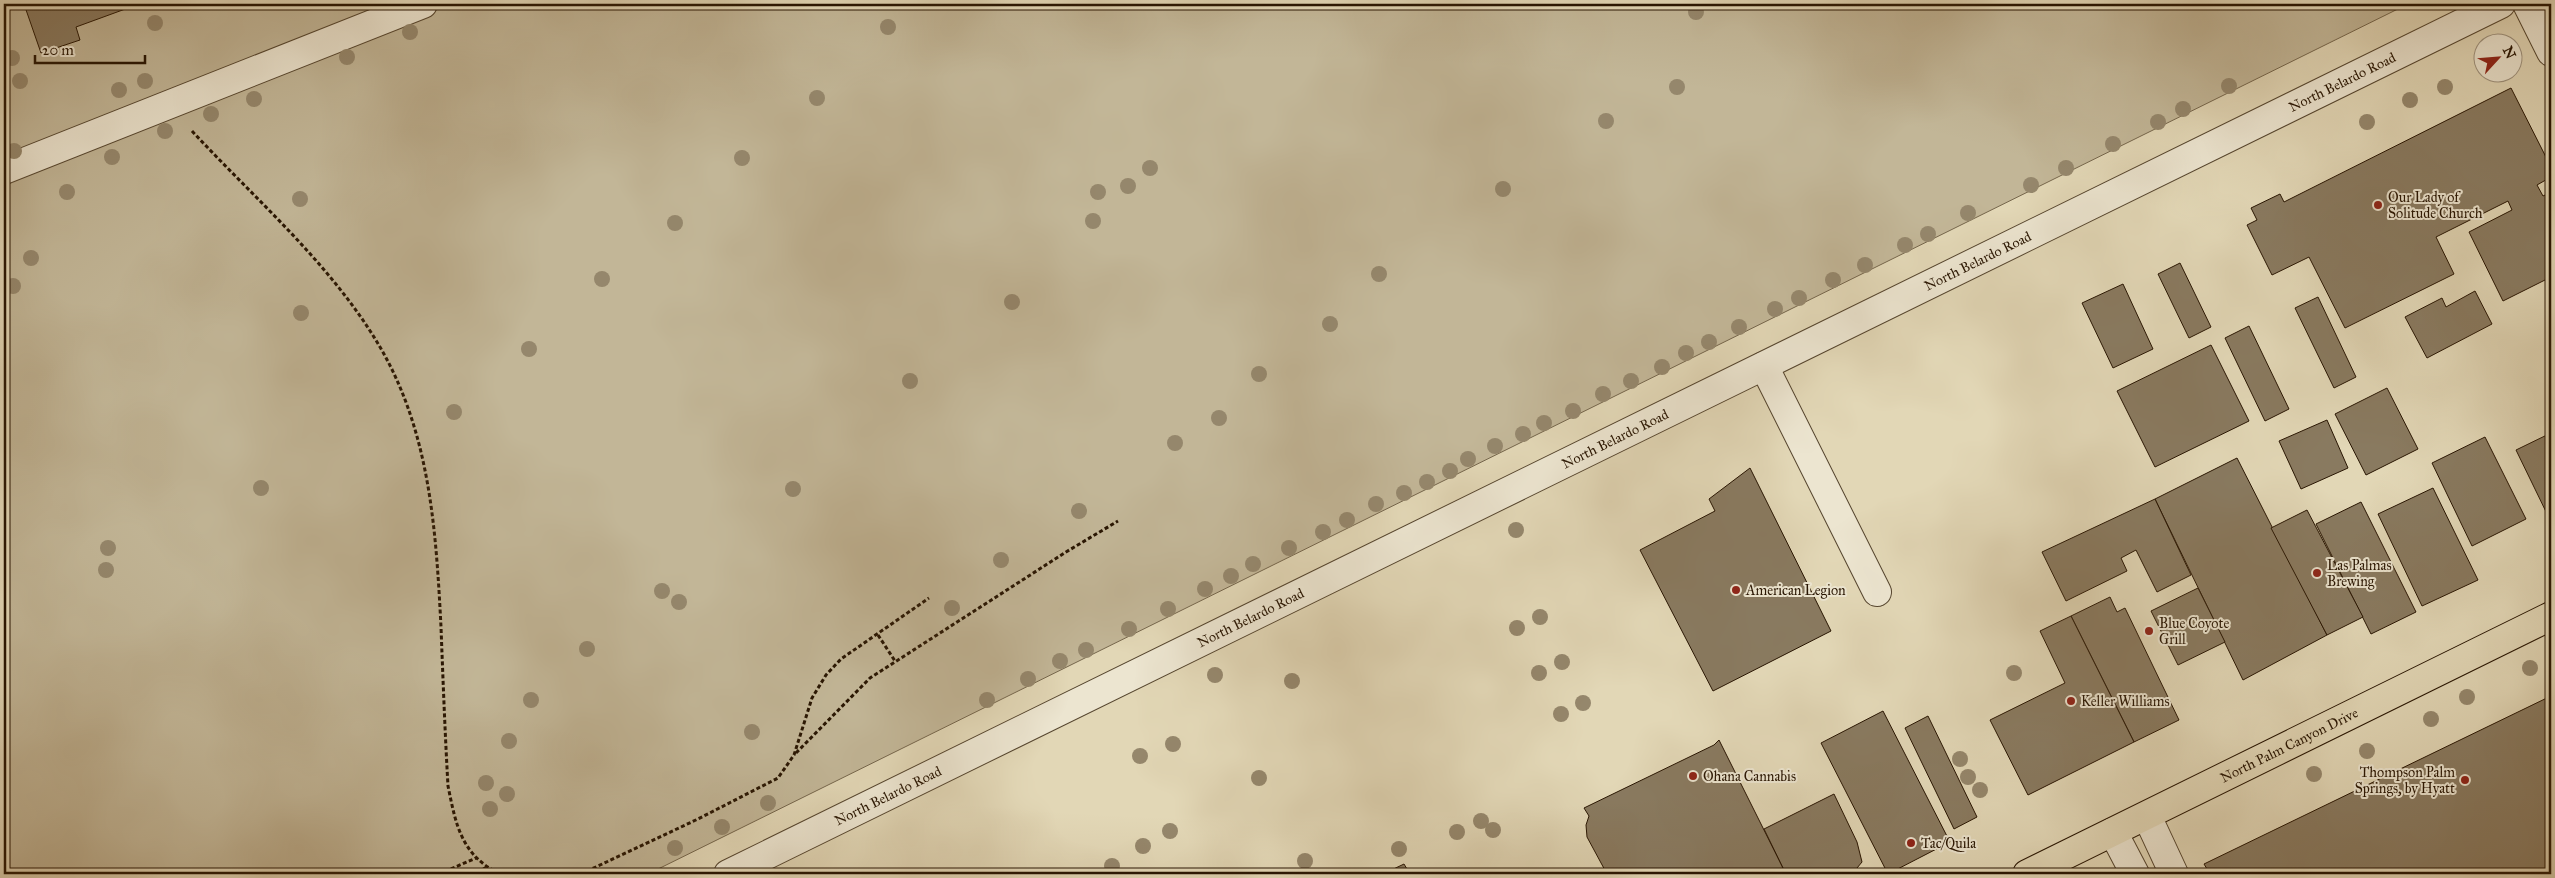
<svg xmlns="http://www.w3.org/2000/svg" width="2555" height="878" font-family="'IM FELL Great Primer',serif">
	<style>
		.green { fill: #c2b697; stroke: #75664c }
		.building { fill: #897a60; stroke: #281502 }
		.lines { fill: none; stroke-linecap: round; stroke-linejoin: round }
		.minor-casing { stroke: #56462f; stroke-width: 30 }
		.major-casing { stroke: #281502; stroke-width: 30 }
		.path { stroke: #281502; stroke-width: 3; stroke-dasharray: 4 2.5; stroke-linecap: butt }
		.minor { stroke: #ece5d0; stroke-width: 28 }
		.major { stroke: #e2d7b6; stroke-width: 28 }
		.tree { fill: #95876c }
		.poi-dot { fill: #8f2418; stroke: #ece5d0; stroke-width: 2 }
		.labels { text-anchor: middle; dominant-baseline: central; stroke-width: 4; stroke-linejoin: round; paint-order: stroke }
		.street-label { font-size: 14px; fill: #281502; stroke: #ece5d0 }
		.poi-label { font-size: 14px; fill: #281502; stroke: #ece5d0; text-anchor: start }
	</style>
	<rect width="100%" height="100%" fill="#e2d7b6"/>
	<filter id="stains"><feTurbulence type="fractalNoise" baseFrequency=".004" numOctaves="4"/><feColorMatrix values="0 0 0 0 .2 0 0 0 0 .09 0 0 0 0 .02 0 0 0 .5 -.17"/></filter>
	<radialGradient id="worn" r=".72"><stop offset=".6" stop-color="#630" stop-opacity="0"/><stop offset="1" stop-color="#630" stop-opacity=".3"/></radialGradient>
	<path class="green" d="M4,4H2408L648,874H4Z"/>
	<g class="building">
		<path d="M24,4H139L76,27L80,40L41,53Z"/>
		<path d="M2511,88L2551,167V177L2537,185L2543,196L2551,192V277L2503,301L2469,232L2512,210L2508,201L2436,237L2454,274L2345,328L2309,257L2272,275L2247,225L2257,220L2251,208L2280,194L2284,202Z"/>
		<path d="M2180,263L2211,327L2189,338L2158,274Z"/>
		<path d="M2123,284L2153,349L2113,368L2082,303Z"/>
		<path d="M2475,291L2492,324L2427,358L2405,317L2442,298L2446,307Z"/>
		<path d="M2318,297L2356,377L2334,388L2295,308Z"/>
		<path d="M2249,326L2289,409L2265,421L2225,338Z"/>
		<path d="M2211,345L2249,421L2155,467L2117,391Z"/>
		<path d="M2387,388L2418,449L2366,475L2335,414Z"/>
		<path d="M2327,420L2348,468L2301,489L2279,441Z"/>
		<path d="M2551,433V522L2516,450Z"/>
		<path d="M2485,437L2526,519L2472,546L2432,463Z"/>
		<path d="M2237,458L2327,635L2243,680L2155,499Z"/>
		<path d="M1750,468L1831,631L1713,691L1640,550L1715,511L1709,499Z"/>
		<path d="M2433,488L2478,580L2422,606L2378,514Z"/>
		<path d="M2155,499L2191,575L2157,592L2136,550L2121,558L2127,571L2066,601L2042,552Z"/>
		<path d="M2361,502L2416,612L2371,634L2316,524Z"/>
		<path d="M2307,510L2363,617L2327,635L2271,528Z"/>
		<path d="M2198,588L2225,642L2178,665L2151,611Z"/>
		<path d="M2110,597L2117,612L2125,608L2179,720L2134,742L2071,616Z"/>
		<path d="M2071,616L2134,742L2028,795L1990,720L2065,683L2040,631Z"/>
		<path d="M2551,696V874H2210L2204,864Z"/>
		<path d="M1883,711L1950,842L1888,874L1821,743Z"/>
		<path d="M1928,716L1977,817L1954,829L1905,728Z"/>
		<path d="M1719,740L1786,874H1607L1587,837L1586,825L1589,816L1584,808L1714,745Z"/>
		<path d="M1834,794L1857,842L1862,862L1852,874H1786L1764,829Z"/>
		<path d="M1404,864L1410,874H1383Z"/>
	</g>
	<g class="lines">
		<g class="minor-casing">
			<g id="minor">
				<path d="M2527,4L2551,52"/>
				<path d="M4,170L423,4"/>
				<path d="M1764,366L1877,592"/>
				<path d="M2147,816L2174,874"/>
				<path d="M2113,832L2135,874"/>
				<path id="s1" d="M728,874L2501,4"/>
			</g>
		</g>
		<g class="major-casing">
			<g id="major">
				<path id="s2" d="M2027,874L2551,616"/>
			</g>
		</g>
		<g class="path">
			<path d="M192,131C256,200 332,265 380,347C430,433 436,530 441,627C443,680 445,733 448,786C456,825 461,855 500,874"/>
			<path d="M878,635L895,661"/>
			<path d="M796,753L870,678L1066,552L1118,521"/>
			<path d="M484,867L487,874"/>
			<path d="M439,874L476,858"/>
			<path d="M581,874L698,819L778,778L794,755L812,698L826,675L841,659L929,598"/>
		</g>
		<use href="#minor" class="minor"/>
		<use href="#major" class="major"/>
	</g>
	<g class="tree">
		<circle cx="1696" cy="12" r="8"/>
		<circle cx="155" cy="23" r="8"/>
		<circle cx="888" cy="27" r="8"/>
		<circle cx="410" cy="32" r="8"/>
		<circle cx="347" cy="57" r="8"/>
		<circle cx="12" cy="58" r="8"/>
		<circle cx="20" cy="81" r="8"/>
		<circle cx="145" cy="81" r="8"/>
		<circle cx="2229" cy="86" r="8"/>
		<circle cx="1677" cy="87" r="8"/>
		<circle cx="2445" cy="87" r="8"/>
		<circle cx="119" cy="90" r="8"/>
		<circle cx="817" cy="98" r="8"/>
		<circle cx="254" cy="99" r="8"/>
		<circle cx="2410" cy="100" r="8"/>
		<circle cx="2183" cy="109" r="8"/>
		<circle cx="211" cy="114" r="8"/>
		<circle cx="1606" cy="121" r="8"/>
		<circle cx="2158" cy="122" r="8"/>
		<circle cx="2367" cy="122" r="8"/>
		<circle cx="165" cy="131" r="8"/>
		<circle cx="2113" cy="144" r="8"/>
		<circle cx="14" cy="151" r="8"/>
		<circle cx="112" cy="157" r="8"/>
		<circle cx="742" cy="158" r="8"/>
		<circle cx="1150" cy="168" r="8"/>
		<circle cx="2066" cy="168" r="8"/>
		<circle cx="2031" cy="185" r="8"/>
		<circle cx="1128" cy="186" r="8"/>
		<circle cx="1503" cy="189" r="8"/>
		<circle cx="67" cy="192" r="8"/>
		<circle cx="1098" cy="192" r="8"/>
		<circle cx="300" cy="199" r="8"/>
		<circle cx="1968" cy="213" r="8"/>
		<circle cx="1093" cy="221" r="8"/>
		<circle cx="675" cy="223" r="8"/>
		<circle cx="1928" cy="234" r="8"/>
		<circle cx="1905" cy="245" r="8"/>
		<circle cx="31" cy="258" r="8"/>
		<circle cx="1865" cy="265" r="8"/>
		<circle cx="1379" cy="274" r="8"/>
		<circle cx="602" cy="279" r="8"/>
		<circle cx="1833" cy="280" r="8"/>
		<circle cx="13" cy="286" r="8"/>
		<circle cx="1799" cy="298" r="8"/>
		<circle cx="1012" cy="302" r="8"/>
		<circle cx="1775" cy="309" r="8"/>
		<circle cx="301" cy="313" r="8"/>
		<circle cx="1330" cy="324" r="8"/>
		<circle cx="1739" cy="327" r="8"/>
		<circle cx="1709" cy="342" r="8"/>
		<circle cx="529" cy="349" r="8"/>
		<circle cx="1686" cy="353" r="8"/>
		<circle cx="1662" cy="367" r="8"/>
		<circle cx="1259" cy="374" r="8"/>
		<circle cx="910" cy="381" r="8"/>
		<circle cx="1631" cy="381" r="8"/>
		<circle cx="1603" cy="394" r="8"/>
		<circle cx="1573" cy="411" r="8"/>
		<circle cx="454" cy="412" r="8"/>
		<circle cx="1219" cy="418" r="8"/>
		<circle cx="1544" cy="423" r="8"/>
		<circle cx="1523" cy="434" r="8"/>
		<circle cx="1175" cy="443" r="8"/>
		<circle cx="1495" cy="446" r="8"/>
		<circle cx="1468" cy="459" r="8"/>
		<circle cx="1450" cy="471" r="8"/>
		<circle cx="1427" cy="482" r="8"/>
		<circle cx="261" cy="488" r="8"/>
		<circle cx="793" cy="489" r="8"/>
		<circle cx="1404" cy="493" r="8"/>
		<circle cx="1376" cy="504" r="8"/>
		<circle cx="1079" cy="511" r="8"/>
		<circle cx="1347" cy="520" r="8"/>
		<circle cx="1516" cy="530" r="8"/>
		<circle cx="1323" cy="532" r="8"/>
		<circle cx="108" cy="548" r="8"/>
		<circle cx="1289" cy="548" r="8"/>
		<circle cx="1001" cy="560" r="8"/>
		<circle cx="1253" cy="564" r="8"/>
		<circle cx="106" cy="570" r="8"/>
		<circle cx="1231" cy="576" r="8"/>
		<circle cx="1205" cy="589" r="8"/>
		<circle cx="662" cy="591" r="8"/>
		<circle cx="679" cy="602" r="8"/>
		<circle cx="952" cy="608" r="8"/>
		<circle cx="1168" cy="609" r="8"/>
		<circle cx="1540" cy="617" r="8"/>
		<circle cx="1517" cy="628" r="8"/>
		<circle cx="1129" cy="629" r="8"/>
		<circle cx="587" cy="649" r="8"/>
		<circle cx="1086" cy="650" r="8"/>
		<circle cx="1060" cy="661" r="8"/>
		<circle cx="1562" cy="662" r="8"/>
		<circle cx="2530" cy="668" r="8"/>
		<circle cx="1539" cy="673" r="8"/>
		<circle cx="2014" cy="673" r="8"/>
		<circle cx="1215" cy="675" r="8"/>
		<circle cx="1028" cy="679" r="8"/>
		<circle cx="1292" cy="681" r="8"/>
		<circle cx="2467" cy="697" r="8"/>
		<circle cx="531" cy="700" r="8"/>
		<circle cx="987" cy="700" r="8"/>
		<circle cx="1583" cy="703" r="8"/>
		<circle cx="1561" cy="714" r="8"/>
		<circle cx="2431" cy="719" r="8"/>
		<circle cx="752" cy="732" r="8"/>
		<circle cx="509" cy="741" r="8"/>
		<circle cx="1173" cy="744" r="8"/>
		<circle cx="2367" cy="751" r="8"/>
		<circle cx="1140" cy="756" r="8"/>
		<circle cx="1960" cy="759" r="8"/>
		<circle cx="2314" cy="774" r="8"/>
		<circle cx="1968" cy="777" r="8"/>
		<circle cx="1259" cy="778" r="8"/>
		<circle cx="486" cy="783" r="8"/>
		<circle cx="1980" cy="790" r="8"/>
		<circle cx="507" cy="794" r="8"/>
		<circle cx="768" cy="803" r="8"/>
		<circle cx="490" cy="809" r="8"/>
		<circle cx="1481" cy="821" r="8"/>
		<circle cx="722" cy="827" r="8"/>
		<circle cx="1493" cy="830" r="8"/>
		<circle cx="1170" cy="831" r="8"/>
		<circle cx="1457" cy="832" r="8"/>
		<circle cx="1143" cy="846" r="8"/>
		<circle cx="675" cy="848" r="8"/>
		<circle cx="1399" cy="849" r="8"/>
		<circle cx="1305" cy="861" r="8"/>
		<circle cx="1112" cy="866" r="8"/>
	</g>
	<g class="poi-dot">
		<circle cx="2378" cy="205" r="5"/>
		<circle cx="2317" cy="573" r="5"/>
		<circle cx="1736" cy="590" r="5"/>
		<circle cx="2149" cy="631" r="5"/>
		<circle cx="2071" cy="701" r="5"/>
		<circle cx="1693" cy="776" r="5"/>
		<circle cx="2465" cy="780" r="5"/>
		<circle cx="1911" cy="843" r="5"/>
	</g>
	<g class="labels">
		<g class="street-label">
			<text stroke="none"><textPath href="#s1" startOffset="1798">North Belardo Road</textPath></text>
			<text stroke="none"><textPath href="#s1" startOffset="1392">North Belardo Road</textPath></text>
			<text stroke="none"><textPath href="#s1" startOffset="988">North Belardo Road</textPath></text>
			<text stroke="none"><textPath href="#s1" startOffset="582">North Belardo Road</textPath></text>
			<text stroke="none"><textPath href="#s2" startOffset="292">North Palm Canyon Drive</textPath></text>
			<text stroke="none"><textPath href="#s1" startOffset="178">North Belardo Road</textPath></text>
		</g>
		<g class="poi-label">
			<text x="2388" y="197">Our Lady of<tspan x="2388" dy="16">Solitude Church</tspan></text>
			<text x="2327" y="565">Las Palmas<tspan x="2327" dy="16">Brewing</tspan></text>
			<text x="1746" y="590">American Legion</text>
			<text x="2159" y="623">Blue Coyote<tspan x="2159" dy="16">Grill</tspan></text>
			<text x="2081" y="701">Keller Williams</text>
			<text x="2455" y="772" text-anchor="end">Thompson Palm<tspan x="2455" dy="16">Springs, by Hyatt</tspan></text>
			<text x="1703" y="776">Ohana Cannabis</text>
			<text x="1921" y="843">Tac/Quila</text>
		</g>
	</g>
	<rect width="2555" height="878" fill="none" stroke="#e2d7b6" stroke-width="20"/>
	<rect x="5" y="5" width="2545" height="868" fill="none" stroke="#281502" stroke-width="2.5"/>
	<rect x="10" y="10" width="2535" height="858" fill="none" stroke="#281502"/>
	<g transform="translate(2498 58) rotate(64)"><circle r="24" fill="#ece5d0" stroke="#9e927e"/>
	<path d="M0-4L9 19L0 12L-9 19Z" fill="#8f2418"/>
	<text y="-8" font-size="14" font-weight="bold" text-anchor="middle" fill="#281502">N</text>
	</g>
	<path d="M35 55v8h110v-8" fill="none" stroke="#281502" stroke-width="2.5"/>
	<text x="42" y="55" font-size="15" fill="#281502" stroke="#ece5d0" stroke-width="4" paint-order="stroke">20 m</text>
	<rect width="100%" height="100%" filter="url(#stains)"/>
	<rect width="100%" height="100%" fill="url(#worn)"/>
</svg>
